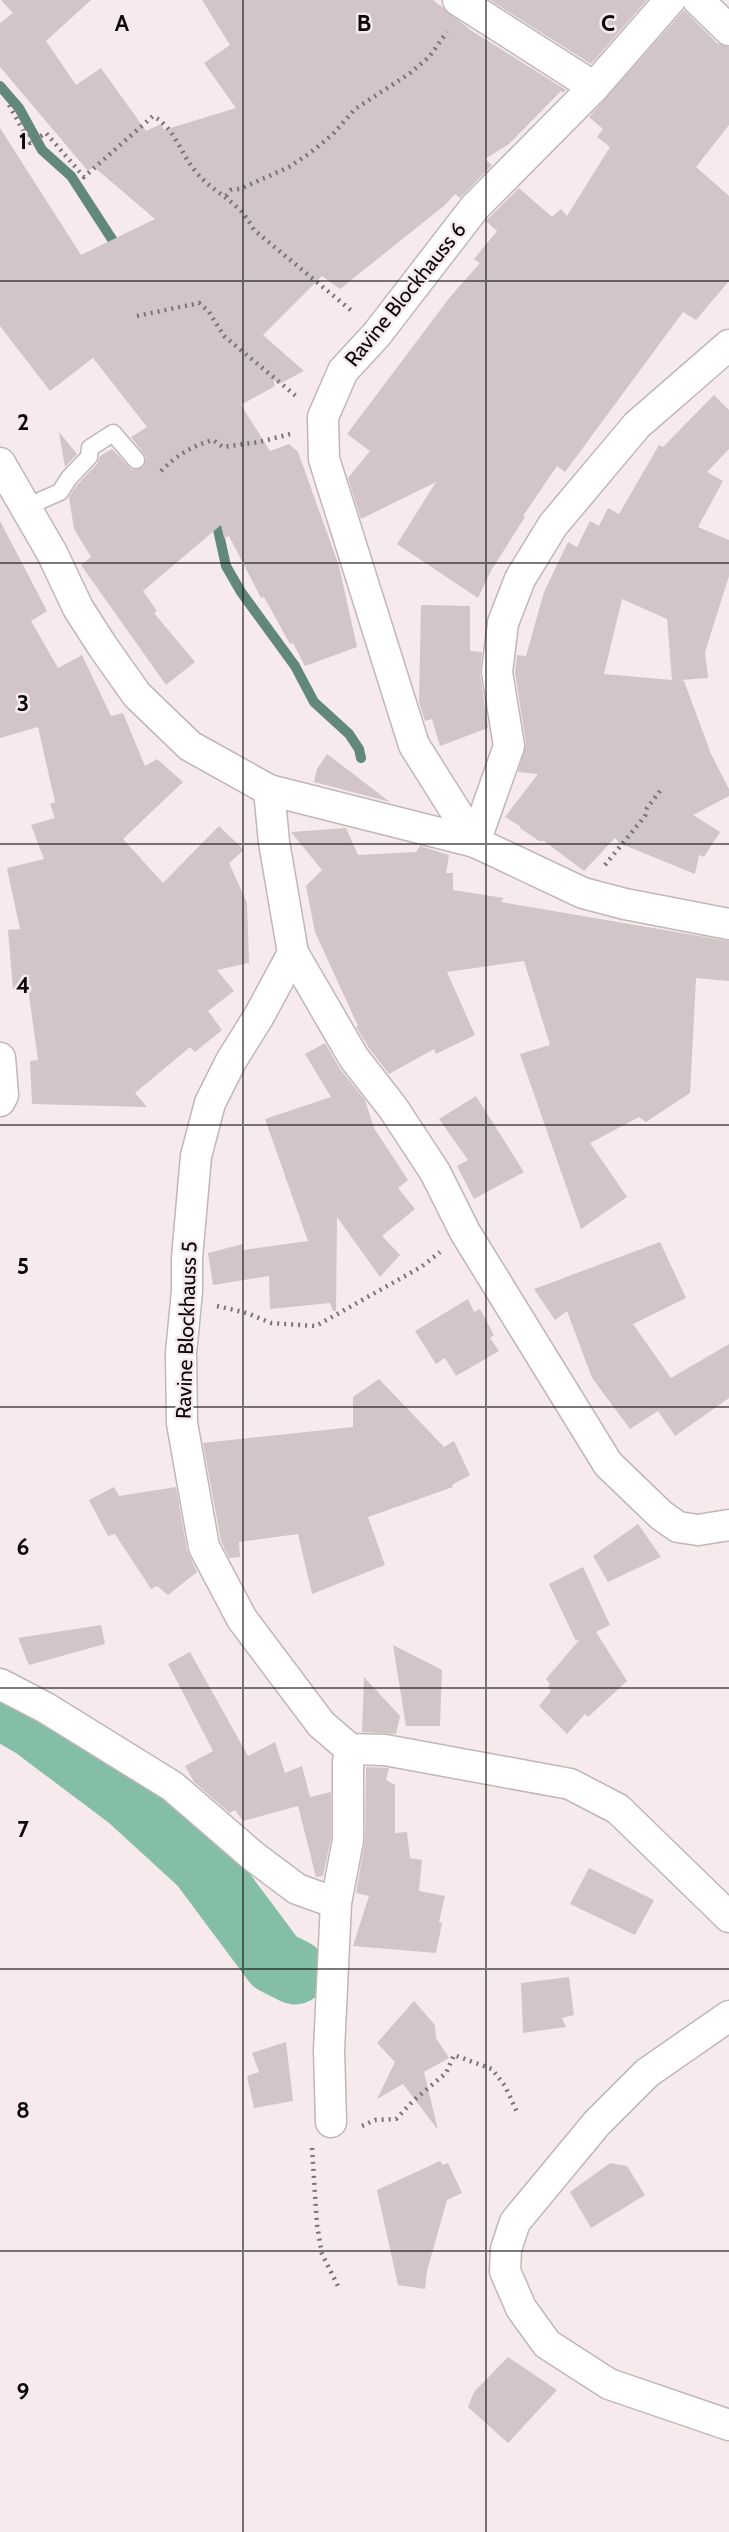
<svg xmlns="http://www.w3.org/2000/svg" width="729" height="2532" font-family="Cabin,sans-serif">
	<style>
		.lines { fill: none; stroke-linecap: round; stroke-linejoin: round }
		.stream { stroke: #618878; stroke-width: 10 }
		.river { stroke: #85bea7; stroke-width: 65 }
		.building { fill: #d1c5c7; fill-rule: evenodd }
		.service-casing { stroke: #c1b6b8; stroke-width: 19 }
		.minor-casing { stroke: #c1b6b8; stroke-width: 33 }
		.path { stroke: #7b7374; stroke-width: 4.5; stroke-dasharray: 2 5; stroke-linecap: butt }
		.service { stroke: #fff; stroke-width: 16 }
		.minor { stroke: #fff; stroke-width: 30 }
		.grid { fill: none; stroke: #0e0a0b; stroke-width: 2; stroke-opacity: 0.55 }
		.labels { text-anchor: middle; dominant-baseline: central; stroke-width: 5; stroke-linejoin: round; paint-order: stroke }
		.street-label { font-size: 21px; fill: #0e0a0b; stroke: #f6eaec }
		.grid-label { font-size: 23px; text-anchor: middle; font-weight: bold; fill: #0e0a0b; stroke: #f6eaec; stroke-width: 5; stroke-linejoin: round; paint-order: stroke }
	</style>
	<rect width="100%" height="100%" fill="#f6eaec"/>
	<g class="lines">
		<g class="stream">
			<path d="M0,86L19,108L42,150L71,176L119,250"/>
			<path d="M215,516L226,566L241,592L295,666L314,702L349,734L359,749L361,758"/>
		</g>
		<path class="river" d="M0,1706L34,1726L130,1798L202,1864L275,1962L295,1972"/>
	</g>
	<g class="building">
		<path d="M1,0H91L46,41L76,85L101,68L146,131L161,124L164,130L236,108L204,63L230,45L202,0H433L472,31L566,90L563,93L561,91L509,144L485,159L492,165L460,198L455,194L445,205L340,289L322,276L263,335L304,371L279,384L273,380L275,386L241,405L270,451L289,444L298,452L339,566L357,647L305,666L293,643L290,644L264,597L261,598L229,536L224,538L221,525L143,591L157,611L154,613L195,662L166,685L81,565L91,557L74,529L69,497L77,485L97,464L100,456L112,449L132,470L143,467L146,457L131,437L147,427L93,358L50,391L0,326V128L81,255L155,219L94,167L88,171L0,67V23L13,13Z"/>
		<path d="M490,0H647L591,64Z"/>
		<path d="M684,10L717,43L729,47V125L696,167L729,196V281L696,320L683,312L565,472L557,466L523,516L525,517L492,569L478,598L397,544L436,482L361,519L348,478L370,451L347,434L450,297L480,263L474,259L497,231L486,221L519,188L552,217L561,209L567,216L610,147L597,137L603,129L589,117Z"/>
		<path d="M714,395L729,410V449L707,472L723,481L698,527L729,540V576L705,652L708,678L681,680L684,681L711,754L729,789V796L693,815L720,832L704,857L699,855L695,874L619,843L615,838L584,871L544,841H539L520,828V826L505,817L538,774L518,772L526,744L515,672L517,655L526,656L544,592L568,542L577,547L590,521L599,526L608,508L619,514L659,445L663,447ZM622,599L667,619L672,680L604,674Z"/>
		<path d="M59,432L77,454L65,467Z"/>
		<path d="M0,521L47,611L31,621L58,668L82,655L111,716L123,713L145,766L157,759L183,782L123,839L163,883L219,826L244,850L229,863L247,903L249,963L217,970L234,991L208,1011L222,1030L195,1052L190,1047L135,1093L147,1107L32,1104L30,1061L38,1060L28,988L13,990L8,930L20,929L7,868L44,859L31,825L55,818L50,804L55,802L38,727L0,738Z"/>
		<path d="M421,605L470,606V651L482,652L480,674L488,728L440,746L432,719L425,721L419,702Z"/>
		<path d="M327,754L390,802L314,782L317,769Z"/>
		<path d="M346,828L358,855L416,852L420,846L449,855L446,873H453V890L504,898L501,902L729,941V981L696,978L690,1093L646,1122L639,1117L590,1143L627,1197L581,1229L520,1054L550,1045L524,961L447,972L475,1035L436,1054L434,1049L389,1074L369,1048L356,1027L358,1026L315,932L306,886L322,870L291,832Z"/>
		<path d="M325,1043L340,1069L365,1100L374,1128L408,1180L398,1188L415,1209L382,1236L400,1255L380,1277L337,1217L336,1311H333L330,1303L270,1309L269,1276L213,1285L208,1253L243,1244V1250L308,1241L265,1119L331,1097L305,1054Z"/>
		<path d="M476,1096L524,1172L474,1199L457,1166L468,1160L439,1119Z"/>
		<path d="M660,1242L686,1298L633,1324L671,1378L729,1344V1398L675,1436L658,1411L630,1429L592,1378L567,1311L555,1320L534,1289Z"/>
		<path d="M468,1299L474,1312L480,1309L494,1335L490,1338L499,1351L456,1376L445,1358L436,1364L415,1331Z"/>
		<path d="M379,1379L444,1447L454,1441L470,1475L452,1485L453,1487L368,1517L385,1565L312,1594L298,1534L239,1542L240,1557L229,1558L221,1541L203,1443L353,1427V1397Z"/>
		<path d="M114,1487L119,1496L176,1487L187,1550L197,1572L168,1595L157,1586L151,1589L115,1534L108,1536L89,1500Z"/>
		<path d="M638,1524L661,1557L608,1582L593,1556Z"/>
		<path d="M583,1567L610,1625L596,1632L627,1681L588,1717L585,1714L567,1734L539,1706L551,1691L548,1687L550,1684L546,1679L580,1639L576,1641L549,1584Z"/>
		<path d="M101,1625L105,1644L29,1665L18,1638Z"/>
		<path d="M393,1645L442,1670L440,1726H406Z"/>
		<path d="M190,1652L248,1756L275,1742L285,1773L302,1766L310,1797L331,1792V1838L323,1876L316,1877L298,1806L243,1821L235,1810L230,1813L194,1782L185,1766L213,1751L168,1664Z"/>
		<path d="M364,1677L400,1716L396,1734L362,1732Z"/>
		<path d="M366,1767L389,1768L386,1780L395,1785V1833L407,1832L410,1858L422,1860L419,1891L445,1896L439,1922L442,1923L436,1953L353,1946L369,1896L356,1893L365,1840Z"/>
		<path d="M589,1868L654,1900L635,1935L570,1904Z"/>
		<path d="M569,1977L574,2015L562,2018L566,2027L523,2033L521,1983Z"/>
		<path d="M414,2001L435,2025L436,2038L449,2058L424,2072L438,2130L403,2084L377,2099L395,2062L377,2043Z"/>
		<path d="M286,2042L293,2101L254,2108L247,2076L259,2072L252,2053Z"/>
		<path d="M440,2161L443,2165L448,2163L462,2193L447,2200L427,2271L425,2289L398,2285L377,2190Z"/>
		<path d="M610,2163L627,2166L645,2195L591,2228L570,2192Z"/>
		<path d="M508,2357L557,2390L508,2443L468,2407L474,2392Z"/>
	</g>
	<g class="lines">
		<g class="service-casing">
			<path id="service" d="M26,507L60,492L69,478L89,457L90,448L113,433L136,460"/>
		</g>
		<g class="minor-casing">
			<g id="minor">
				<path d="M458,0L594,87"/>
				<path d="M698,0L729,30"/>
				<path d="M0,463L52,553L78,608L103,647L137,695L190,746L269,790L475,842L583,893L625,904L729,924"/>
				<path d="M269,790L274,842L293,953L259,1016L231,1061L210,1103L196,1156L187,1258V1291L181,1353L182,1423L204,1547L242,1619L321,1724L350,1749L385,1750L570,1784L618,1809L729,1917"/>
				<path d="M475,842L414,745L324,459L323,417L343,371L377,334L475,207L594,87L670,0"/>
				<path d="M475,842L509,746L497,672L503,623L520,579L553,525L637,425L729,345"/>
				<path d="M293,953L354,1058L393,1108L435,1172L465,1232L608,1464L661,1515L678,1527L698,1530L729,1525"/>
				<path d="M0,1058L3,1095L0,1101"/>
				<path d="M0,1684L46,1708L172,1786L253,1856L297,1889L336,1903"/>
				<path d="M729,2016L647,2073L597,2123L515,2222L506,2249L505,2271L521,2308L547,2344L609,2384L729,2425"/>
				<path d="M331,2122L329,2050L336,1903L348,1840V1762L350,1749"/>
			</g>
		</g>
		<g class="path">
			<path d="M9,105L30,143L46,133L84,177L153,116C175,128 180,153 196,172C216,196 237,198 254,230L353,312"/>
			<path d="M226,196L231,190L240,189L289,167L310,153L333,134L355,109L409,74L429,57L447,32"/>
			<path d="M137,316L199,303L209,312L224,336L296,396"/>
			<path d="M161,471C177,455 192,446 213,440L223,447L259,442L290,434"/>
			<path d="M605,865L645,816L647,808L660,791"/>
			<path d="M217,1306L247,1313L271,1323L316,1326L421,1267L440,1252"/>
			<path d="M362,2126L375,2120L396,2119L413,2101L446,2073L454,2055L492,2069L505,2086L517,2112"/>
			<path d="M312,2148L317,2225L322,2254L338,2286"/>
		</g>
		<use href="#service" class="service"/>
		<use href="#minor" class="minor"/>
	</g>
	<path class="grid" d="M243,0V2532M486,0V2532M0,281H729M0,563H729M0,844H729M0,1125H729M0,1407H729M0,1688H729M0,1969H729M0,2251H729"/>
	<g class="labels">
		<g class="street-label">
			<text transform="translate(405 294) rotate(-51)">Ravine Blockhauss 6</text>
			<text transform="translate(186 1330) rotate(-88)">Ravine Blockhauss 5</text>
		</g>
	</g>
	<g class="grid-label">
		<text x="122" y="31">A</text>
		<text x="364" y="31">B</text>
		<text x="608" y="31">C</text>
		<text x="23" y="149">1</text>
		<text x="23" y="430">2</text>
		<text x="23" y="711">3</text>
		<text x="23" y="993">4</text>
		<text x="23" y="1274">5</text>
		<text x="23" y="1555">6</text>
		<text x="23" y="1837">7</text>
		<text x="23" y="2118">8</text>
		<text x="23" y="2399">9</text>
	</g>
</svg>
